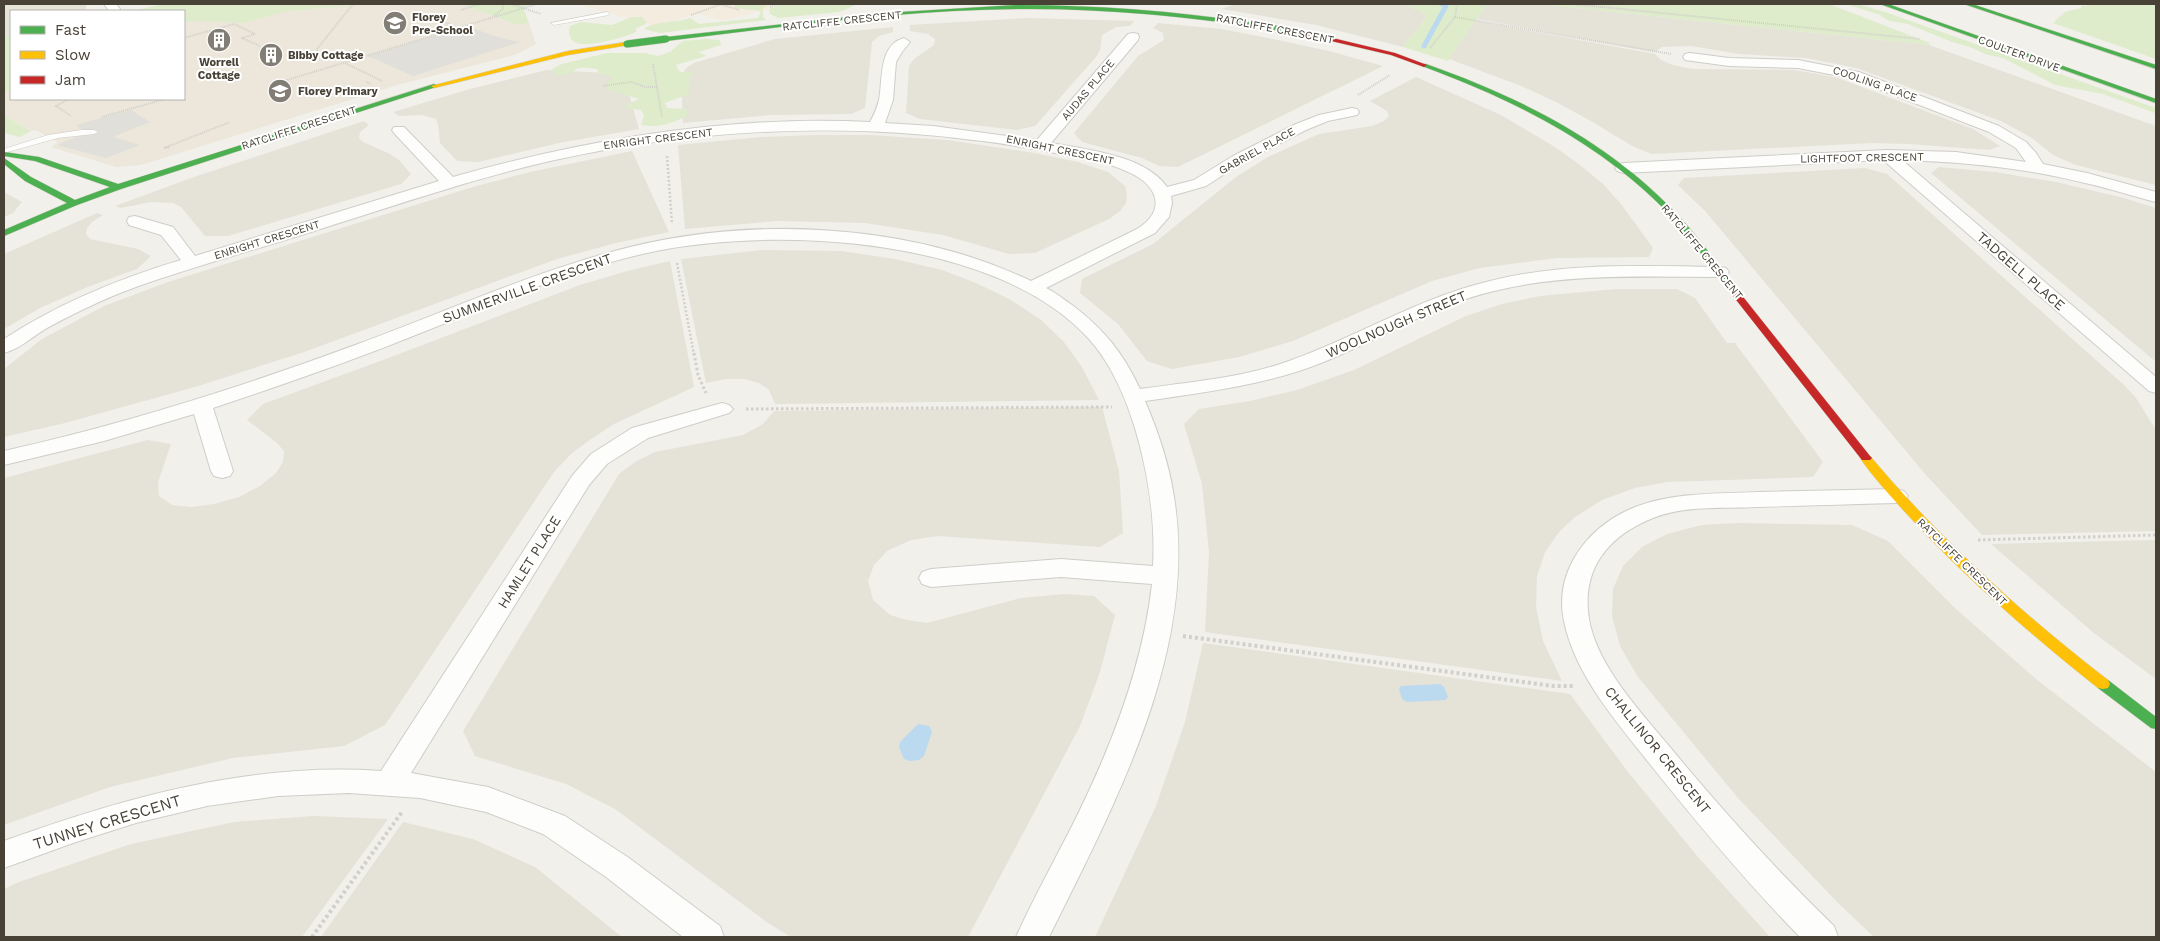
<svg xmlns="http://www.w3.org/2000/svg" width="2160" height="941" font-family="'Work Sans',sans-serif">
	<style>
		.residential { fill: #e5e2d8 }
		.commercial { fill: #f4ecde }
		.education { fill: #ece7da }
		.green { fill: #deeccb }
		.parking { fill: #e0dfda }
		.water { fill: #bbd9ef }
		.lines { fill: none; stroke-linecap: round; stroke-linejoin: round }
		.stream { stroke: #bbd9ef; stroke-width: 5 }
		.lane-casing { stroke: #cfcdc8; stroke-width: 1 }
		.street-casing { stroke: #cfcdc8; stroke-width: 2 }
		.fast-casing { stroke: #d0cdc2; stroke-width: 1 }
		.slow-casing { stroke: #d0cdc2; stroke-width: 1 }
		.jam-casing { stroke: #d0cdc2; stroke-width: 1 }
		.path-far3 { stroke: #d1d0ca; stroke-width: 2; stroke-dasharray: 1 1; stroke-linecap: butt }
		.path-far2 { stroke: #d1d0ca; stroke-width: 2.5; stroke-dasharray: 2 2; stroke-linecap: butt }
		.path-far1 { stroke: #d1d0ca; stroke-width: 3; stroke-dasharray: 2.5 2.5; stroke-linecap: butt }
		.path { stroke: #d1d0ca; stroke-width: 4; stroke-dasharray: 3 3; stroke-linecap: butt }
		.lane { fill: #fdfdfc; fill-rule: evenodd }
		.street { fill: #fdfdfc; fill-rule: evenodd }
		.fast { fill: #4caf50; fill-rule: evenodd }
		.slow { fill: #ffc107; fill-rule: evenodd }
		.jam { fill: #c62828; fill-rule: evenodd }
		.fast-bridge-casing { stroke: #d0cdc2; stroke-width: 8; stroke-linecap: butt }
		.fast-bridge { stroke: #4caf50; stroke-width: 7 }
		.labels { text-anchor: middle; dominant-baseline: central; stroke-width: 4; stroke-linejoin: round; paint-order: stroke }
		.far-poi-label { font-size: 11px; font-weight: bold; fill: #474136; stroke: #fff; text-anchor: start }
		.far-street-label { font-size: 11px; fill: #474136; stroke: #fff }
		.street-label { font-size: 14px; fill: #474136; stroke: #fff }
		.near-street-label { font-size: 16px; fill: #474136; stroke: #fff }
	</style>
	<rect width="100%" height="100%" fill="#f1f0eb"/>
	<g class="residential">
		<path d="M4,4H86V11H11V35L4,34Z"/>
		<path d="M1236,4H1406L1427,16L1403,47L1316,25L1221,9Z"/>
		<path d="M1487,4H1537L1929,45L2156,126V185L2076,165L2053,155L2032,138L2001,121L1856,68L1806,58L1739,54L1691,46L1662,47L1655,52L1477,19Z"/>
		<path d="M1026,18L1134,21L1130,26L1116,27L1102,35L1100,50L1096,57L1035,126L1017,130L920,119L906,113L909,66L914,59L934,45L935,39L928,34L910,31V25Z"/>
		<path d="M1475,21L1655,54L1661,60L1673,65L1692,69L1794,70L1835,77L1973,129L2000,146L1989,150L1909,144L1872,143L1652,154L1634,147L1589,120L1556,102L1521,86L1449,59Z"/>
		<path d="M1158,23L1221,29L1273,39L1329,51L1383,66L1178,167L1159,166L1142,158L1082,142L1074,133L1138,56L1164,40L1163,33L1153,28Z"/>
		<path d="M893,27V32L879,36L872,42L865,108L851,114L771,115L683,123L681,77L686,68L694,63L775,39Z"/>
		<path d="M547,70L610,73L625,79L639,129L559,143L478,162L457,161L440,143L438,124L436,119L422,115L399,116L393,112L470,89Z"/>
		<path d="M1416,77L1501,115L1555,147L1580,165L1603,184L1621,204L1653,248L1649,257L1557,258L1480,268L1432,281L1293,341L1239,357L1172,369L1147,361L1118,324L1080,293L1082,279L1153,244L1236,177L1268,157L1319,134L1372,126L1384,121L1389,116L1387,111L1370,101Z"/>
		<path d="M364,121L369,125L360,132L359,138L363,142L388,153L398,159L411,174L401,184L228,236H205L181,207L173,203L151,202L121,208L115,206L194,177Z"/>
		<path d="M814,135H870L947,140L1035,153L1078,162L1108,172L1125,186L1127,194L1126,203L1120,211L1109,219L1035,253L1009,254L943,235L865,223L777,221L685,229L678,145L760,137Z"/>
		<path d="M632,151L669,232L616,243L557,259L304,352L195,387L65,423L4,437V369L42,339L104,306L168,282L473,187L530,172Z"/>
		<path d="M1939,167L1995,172L2056,182L2124,198L2156,208V362L1931,173Z"/>
		<path d="M1865,168L1887,174L2124,385L2136,398L2156,430V531L1982,535L1926,475L1706,212L1678,185L1684,178Z"/>
		<path d="M4,192L22,202L13,213L4,217Z"/>
		<path d="M97,213L103,215L92,222L87,228L86,234L90,239L138,249L151,256L137,269L90,286L40,308L4,329V254Z"/>
		<path d="M762,250L841,251L895,259L942,270L976,283L1011,300L1041,320L1064,342L1082,367L1099,400L775,404L769,390L759,383L744,379H726L706,383L681,259Z"/>
		<path d="M670,261L694,387L614,424L591,439L572,453L554,472L385,725L344,746L233,758L110,787L4,825V478L148,440L171,444L158,482L159,496L172,505L191,507L214,504L239,497L260,486L276,473L283,462L284,451L277,443L247,420L263,404L383,360L580,285L627,271Z"/>
		<path d="M1616,289H1677L1695,298L1727,343H1735L1823,462L1813,477L1667,482L1635,488L1602,500L1575,517L1559,532L1545,552L1537,576L1536,607L1543,641L1562,681L1205,632L1209,552L1202,484L1184,424L1199,409L1250,401L1297,390L1354,370L1466,316L1502,304L1540,296Z"/>
		<path d="M1102,407L1119,471L1123,533L1100,547L938,536L911,540L887,551L874,565L868,581L873,600L890,615L907,620L927,623L1021,598L1064,594L1094,596L1115,615L1100,672L1080,726L968,937H791L768,923L615,809L566,784L475,756L463,731L619,474L635,462L655,452L743,435L763,424L774,411Z"/>
		<path d="M1737,523L1852,525L1888,541L1956,609L2036,679L2156,772V937H1874L1837,902L1738,798L1638,677L1620,646L1612,616L1613,589L1623,566L1642,547L1667,534L1702,525Z"/>
		<path d="M2156,540V679L2095,634L1991,544Z"/>
		<path d="M1203,643L1570,694L1628,772L1698,857L1770,937H1095L1156,806L1185,722Z"/>
		<path d="M313,816L388,819L302,937H4V889L19,882L131,844L234,822Z"/>
		<path d="M403,822L473,839L535,867L622,937H321Z"/>
	</g>
	<path class="commercial" d="M590,4H778L768,9L722,21L697,13L659,27L584,6Z"/>
	<path class="education" d="M363,4H462L517,25L529,23L536,44L515,55L401,84L141,165L116,167L51,147L58,142L36,130L31,131L4,116V84L11,82V99H184V22Z"/>
	<g class="green">
		<path d="M163,4H363L283,12L243,23L199,21L184,22V11H133Z"/>
		<path d="M462,4H532L523,7L529,23L517,25Z"/>
		<path d="M737,4H770L763,8V17L766,20L660,33L644,29C653,21 677,23 690,18L699,24L758,18L761,11L735,8L734,6Z"/>
		<path d="M780,4H855V5L840,12L778,18L770,14L769,9Z"/>
		<path d="M1406,4H1487L1448,61L1403,47L1427,16Z"/>
		<path d="M1537,4H1829L1930,43L1929,45Z"/>
		<path d="M1833,4H1858L1888,13L2156,108V118L2155,113L2103,94L2055,85L2003,58L1985,54L1970,47L1952,42L1908,24L1889,21L1880,15L1849,5Z"/>
		<path d="M2101,4H2156V59L2053,23L2065,12L2081,8V6Z"/>
		<path d="M632,17H642L647,22L644,25L636,28V32C624,37 584,50 573,41C568,37 569,31 570,26L581,22L612,25Z"/>
		<path d="M4,34L11,35V90L4,92Z"/>
		<path d="M706,39L720,40L721,45L699,52L706,56L676,65L680,72H694L690,78L689,94L665,103L667,108L689,109L688,115C672,124 659,128 641,125L644,115L641,110L625,108L628,104L639,99L607,89V83L611,80L612,76L599,74L597,69C586,68 578,65 570,74L556,75L552,69L562,64L607,53H645L658,56L670,52L683,41Z"/>
		<path d="M4,116L31,131L20,137L4,133Z"/>
	</g>
	<g class="parking">
		<path d="M467,26L497,37L520,42L413,76L368,56Z"/>
		<path d="M131,110L150,122L113,137L140,145L106,158L57,145L86,133L76,125Z"/>
	</g>
	<g class="water">
		<path d="M1440,684L1444,687L1448,697L1445,700L1407,702L1402,699L1399,689L1401,686Z"/>
		<path d="M918,724L929,726L932,732L924,756L919,760L910,761L904,759L899,747L900,742Z"/>
	</g>
	<g class="lines">
		<path class="stream" d="M1424,46L1446,6L1442,4"/>
		<g class="lane-casing">
			<g id="lane">
				<path d="M607,12L609,13V15L554,25L551,23Z"/>
				<path d="M81,130H94L98,132L94,134L58,138L4,153V149L48,135Z"/>
			</g>
		</g>
		<g class="street-casing">
			<g id="street">
				<path d="M104,4H116L120,9L119,11H109Z"/>
				<path d="M1133,33L1138,34L1139,37L1138,40L1051,143C1087,150 1145,155 1167,187L1194,180L1233,156L1296,124L1319,115L1352,108L1357,109L1359,112L1357,115L1328,121L1306,130L1243,162L1206,186L1171,196L1172,203L1169,217L1155,233L1046,288C1055,292 1063,299 1072,305C1104,329 1123,353 1140,389C1190,382 1242,378 1289,361C1356,337 1417,299 1486,282C1562,262 1642,266 1720,267L1726,268L1729,272L1726,276L1720,277C1645,277 1567,273 1494,291C1434,305 1382,338 1326,361C1268,385 1207,392 1145,401C1157,429 1168,461 1173,491C1201,647 1115,803 1049,937H1016C1034,897 1056,858 1076,818C1112,745 1143,665 1152,584L1061,577L931,587L922,584L919,578L922,572L931,569L1061,559L1153,566C1157,498 1136,391 1089,339C998,238 781,226 656,251C577,267 502,301 428,330C357,359 285,384 213,408L233,471L230,476L222,478L214,476L211,471L194,414L104,441L4,465V451C125,424 242,387 358,344C442,313 524,276 611,252C744,215 906,221 1031,281L1137,229C1169,209 1156,183 1126,171C1107,162 1086,159 1066,155C1035,149 1005,143 973,140C833,122 689,130 550,161C469,180 390,207 311,232C257,249 203,264 150,282C114,294 80,310 47,328C33,336 20,349 4,353V339C59,303 118,279 181,260L161,235L129,225L127,221L129,217L135,216L173,227L195,256L439,181L394,133L392,130L394,127H404L453,177C587,139 730,115 870,122C874,115 877,108 879,100C883,80 878,45 904,38L910,42L902,52L896,62L893,100L885,123L933,126L1037,140L1128,34Z"/>
				<path d="M1690,53L1729,58L1798,60L1859,72L1999,126L2026,142L2036,153L2043,164L2087,173L2156,192V202C2132,196 2109,188 2085,183C2026,168 1964,162 1902,160L2156,377V393L2149,391L1883,160L1623,173L1617,171L1615,168L1617,165L1623,163L1887,150L1956,152L2026,162L2016,148L1989,132L1850,78L1798,68L1729,66L1685,60L1683,57L1685,54Z"/>
				<path d="M722,403L729,405L733,409L729,413L648,438L607,464L589,485L411,773L488,787L565,816L629,858L720,926L724,937H683L606,877L543,834L486,812L420,798L349,793L278,796L207,806L136,823L73,843L4,868V841C125,797 251,762 381,771L572,476L591,454L632,428Z"/>
				<path d="M1896,489L1904,491L1908,496L1904,501L1896,503C1849,504 1803,506 1756,507C1723,509 1685,505 1653,518C1608,536 1581,569 1589,619C1597,666 1640,711 1669,746C1721,809 1775,869 1834,926L1838,937H1800C1746,882 1697,823 1649,763C1616,721 1575,675 1564,621C1553,569 1591,523 1638,506C1677,492 1718,494 1758,492C1804,491 1850,490 1896,489Z"/>
			</g>
		</g>
		<g class="fast-casing">
			<g id="fast">
				<path d="M1880,4H1888L2156,99V103Z"/>
				<path d="M1964,4H1972L2156,65V69Z"/>
				<path d="M1016,5C1096,5 1175,11 1254,23C1266,25 1292,26 1302,32L1299,34C1206,18 1111,8 1017,9C899,10 782,27 666,41L663,39L666,37L884,13Z"/>
				<path d="M1422,64H1426C1519,97 1606,140 1675,212C1696,234 1714,259 1732,283V287H1726C1707,263 1690,237 1670,215C1601,143 1514,100 1422,66Z"/>
				<path d="M434,84L436,85V87L121,189L77,205L4,236V230L67,203L25,181L4,164V158L31,177L75,200L110,187L35,161L4,156V152L39,157L118,184Z"/>
				<path d="M2103,679L2108,680L2156,717V729L2151,728L2098,688L2096,684L2098,680Z"/>
			</g>
		</g>
		<g class="slow-casing">
			<g id="slow">
				<path d="M627,42L629,43V45L568,55L434,88L431,86L568,51Z"/>
				<path d="M1866,455L1870,456C1941,540 2021,613 2108,680L2110,684L2108,688L2103,689L2098,688C2029,633 1963,576 1904,511C1889,494 1873,477 1860,458Z"/>
			</g>
		</g>
		<g class="jam-casing">
			<g id="jam">
				<path d="M1299,30L1395,53L1427,65L1424,67L1391,55L1297,33L1296,32Z"/>
				<path d="M1729,282L1732,283L1870,456L1872,458L1870,460H1862L1726,287V283Z"/>
			</g>
		</g>
		<g class="path-far3">
			<path d="M511,4L541,14"/>
			<path d="M719,4L740,10"/>
			<path d="M1572,4L1920,39"/>
			<path d="M770,7L777,4"/>
			<path d="M461,10L480,4"/>
			<path d="M691,15L722,4"/>
			<path d="M494,16L503,9V4"/>
			<path d="M1455,17L1671,54"/>
			<path d="M433,18L458,28"/>
			<path d="M184,38L234,24L255,34L242,38L260,46"/>
			<path d="M1430,48L1455,17L1457,4"/>
			<path d="M317,53V49L353,4"/>
			<path d="M345,63L382,81"/>
			<path d="M653,64L662,117"/>
			<path d="M367,82L371,84"/>
			<path d="M274,84L537,4"/>
			<path d="M603,86L631,82L646,87H657"/>
			<path d="M1358,95L1390,75"/>
			<path d="M69,99L56,106L71,116"/>
			<path d="M102,117L165,99"/>
			<path d="M169,147L164,148L230,122"/>
		</g>
		<g class="path-far2">
			<path d="M667,156L672,224"/>
			<path d="M677,263L694,355"/>
		</g>
		<g class="path-far1">
			<path d="M694,353L698,375L706,393"/>
			<path d="M746,409L1112,407"/>
			<path d="M1978,540L2156,535"/>
		</g>
		<g class="path">
			<path d="M1183,636L1553,686H1573"/>
			<path d="M312,937L402,812"/>
		</g>
		<use href="#lane" class="lane"/>
		<use href="#street" class="street"/>
		<use href="#fast" class="fast"/>
		<use href="#slow" class="slow"/>
		<use href="#jam" class="jam"/>
		<g class="fast-bridge-casing">
			<path id="fast-bridge" d="M627,44L666,39"/>
		</g>
		<use href="#fast-bridge" class="fast-bridge"/>
	</g>
	<defs>
		<g id="school-disc" transform="scale(1.25)"><circle r="9.5" fill="#827e75" stroke="#fff"/><path d="M0-5L7-2L0 1L-7-2ZM-4 1L0 2.5L4 1V4Q0 6-4 4Z" fill="#fff"/></g>
		<g id="building-disc" transform="scale(1.25)"><circle r="9.5" fill="#827e75" stroke="#fff"/><path d="M-4-6H4V6H1V3H-1V6H-4ZM-2.5-4.3h1.7v1.8h-1.7ZM.8-4.3h1.7v1.8H.8ZM-2.5-1h1.7V.8h-1.7ZM.8-1h1.7V.8H.8Z" fill="#fff"/></g>
	</defs>
	<g fill-rule="evenodd">
		<use href="#school-disc" x="395" y="23"/>
		<use href="#building-disc" x="219" y="40"/>
		<use href="#building-disc" x="271" y="55"/>
		<use href="#school-disc" x="280" y="91"/>
	</g>
	<g class="labels">
		<g class="far-poi-label">
			<text x="412" y="17">Florey<tspan x="412" dy="13">Pre-School</tspan></text>
			<text x="288" y="55">Bibby Cottage</text>
			<text x="219" y="62" text-anchor="middle">Worrell<tspan x="219" dy="13">Cottage</tspan></text>
			<text x="298" y="91">Florey Primary</text>
		</g>
		<g class="far-street-label">
			<text transform="translate(842 21) rotate(-6)">RATCLIFFE CRESCENT</text>
			<text transform="translate(1275 29) rotate(11)">RATCLIFFE CRESCENT</text>
			<text transform="translate(2019 54) rotate(20)">COULTER DRIVE</text>
			<text transform="translate(1875 84) rotate(19)">COOLING PLACE</text>
			<text transform="translate(1088 90) rotate(-50)">AUDAS PLACE</text>
			<text transform="translate(299 128) rotate(-18)">RATCLIFFE CRESCENT</text>
			<text transform="translate(658 139) rotate(-7)">ENRIGHT CRESCENT</text>
			<text transform="translate(1060 150) rotate(12)">ENRIGHT CRESCENT</text>
			<text transform="translate(1257 151) rotate(-29)">GABRIEL PLACE</text>
			<text transform="translate(1862 158) rotate(-1)">LIGHTFOOT CRESCENT</text>
			<text transform="translate(267 240) rotate(-17)">ENRIGHT CRESCENT</text>
			<text transform="translate(1702 252) rotate(50)">RATCLIFFE CRESCENT</text>
			<text transform="translate(1962 562) rotate(44)">RATCLIFFE CRESCENT</text>
		</g>
		<g class="street-label">
			<text transform="translate(2021 271) rotate(41)">TADGELL PLACE</text>
			<text transform="translate(527 288) rotate(-20)">SUMMERVILLE CRESCENT</text>
			<text transform="translate(1396 324) rotate(-23)">WOOLNOUGH STREET</text>
			<text transform="translate(529 562) rotate(-58)">HAMLET PLACE</text>
			<text transform="translate(1658 750) rotate(51)">CHALLINOR CRESCENT</text>
		</g>
		<g class="near-street-label">
			<text transform="translate(107 822) rotate(-17)">TUNNEY CRESCENT</text>
		</g>
	</g>
	<rect width="2160" height="941" fill="none" stroke="#474136" stroke-width="10"/>
	<rect x="10" y="10" width="175" height="90" fill="#ffffff" stroke="#b5b3af"/>
	<rect x="20" y="26" width="25" height="8" fill="#4caf50" stroke="#b5b3af"/>
	<text x="55" y="35" font-size="15" fill="#474136">Fast</text>
	<rect x="20" y="51" width="25" height="8" fill="#ffc107" stroke="#b5b3af"/>
	<text x="55" y="60" font-size="15" fill="#474136">Slow</text>
	<rect x="20" y="76" width="25" height="8" fill="#c62828" stroke="#b5b3af"/>
	<text x="55" y="85" font-size="15" fill="#474136">Jam</text>
</svg>
